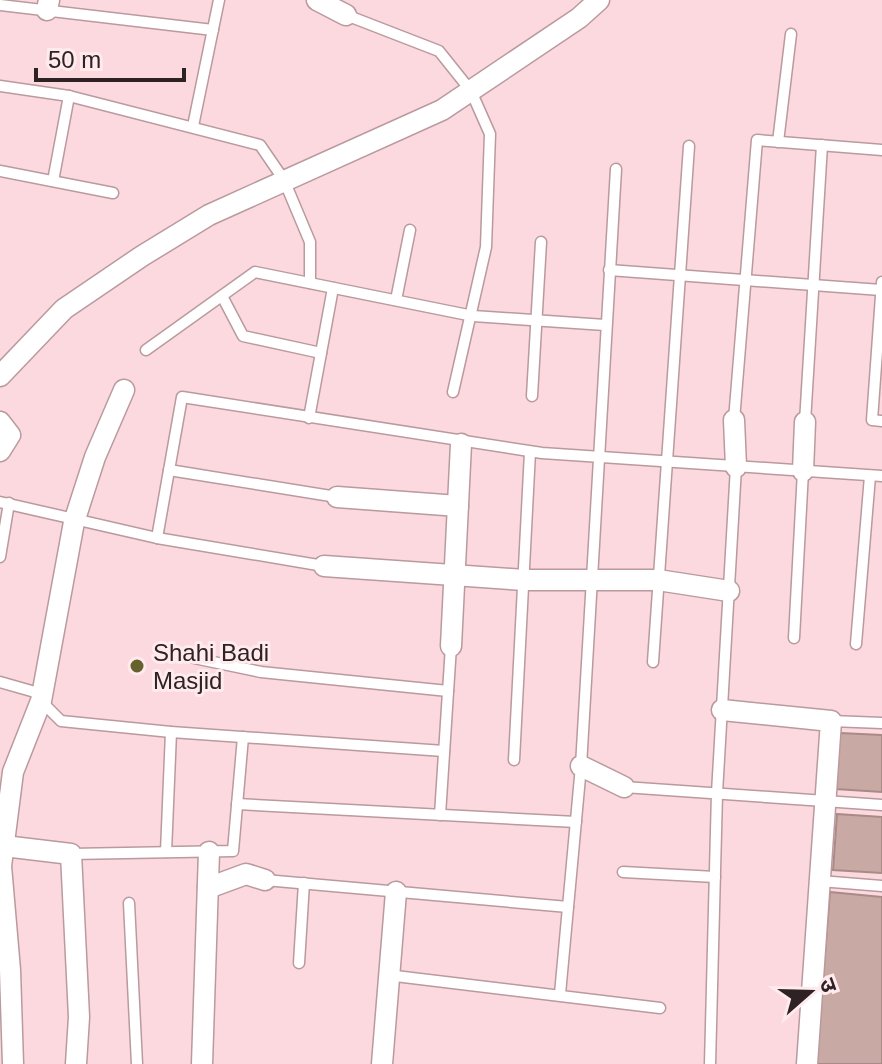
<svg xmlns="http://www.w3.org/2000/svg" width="882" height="1064" font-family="Helvetica,'Noto Sans Devanagari',sans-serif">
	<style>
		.building { fill: #c9a9a4; stroke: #a98a86; stroke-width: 2 }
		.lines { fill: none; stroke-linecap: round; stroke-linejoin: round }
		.service-casing { stroke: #ba9a9e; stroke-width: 13 }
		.minor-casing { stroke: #ba9a9e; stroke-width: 23 }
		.service { stroke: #fff; stroke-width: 10 }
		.minor { stroke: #fff; stroke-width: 20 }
		.poi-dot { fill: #67612e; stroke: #ffeaed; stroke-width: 3 }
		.labels { text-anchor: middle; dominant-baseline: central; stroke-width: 6; stroke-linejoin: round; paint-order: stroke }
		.poi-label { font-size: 24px; fill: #2e2224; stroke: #ffeaed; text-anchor: start }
	</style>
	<rect width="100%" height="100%" fill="#fbd9de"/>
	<g class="building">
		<path d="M840,733L882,735V792L836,789Z"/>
		<path d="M837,814L882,817V873L833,870Z"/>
		<path d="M830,892L882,897V1064H816Z"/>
	</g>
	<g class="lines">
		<g class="service-casing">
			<g id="service">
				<path d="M0,5L213,30"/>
				<path d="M346,15L439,51L471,91L490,134L486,247L453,392"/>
				<path d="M0,86L69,96L260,145L284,180L310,242V283"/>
				<path d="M193,126L219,0"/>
				<path d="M778,142L791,34"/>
				<path d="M0,171L113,193"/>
				<path d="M53,181L69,96"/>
				<path d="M609,270L881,290"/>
				<path d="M882,282L872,420L882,421"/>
				<path d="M222,296L243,336L321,353"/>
				<path d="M396,300L410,230"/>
				<path d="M146,350L255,272L473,316L605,325"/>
				<path d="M532,396L541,242"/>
				<path d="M309,418L333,288"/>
				<path d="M734,420L757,140L882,150"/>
				<path d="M805,422L822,145"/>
				<path d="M169,470L337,497"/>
				<path d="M0,502L157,538L324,566"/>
				<path d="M157,538L182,397L542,453L882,476"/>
				<path d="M0,557L9,503"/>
				<path d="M794,638L803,471"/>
				<path d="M856,644L870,476"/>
				<path d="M194,658L261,672L448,691"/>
				<path d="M653,662L689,146"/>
				<path d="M0,682L42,694"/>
				<path d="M41,701L61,721L171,732L444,751"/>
				<path d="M831,721L882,723"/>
				<path d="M514,760L530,452"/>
				<path d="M624,787L882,805"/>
				<path d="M237,804L576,822"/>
				<path d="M440,815L451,646"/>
				<path d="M166,852L171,732"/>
				<path d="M71,854L233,851L243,737"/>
				<path d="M623,872L715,877"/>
				<path d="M265,880L568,907"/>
				<path d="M820,881L882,886"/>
				<path d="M129,903L137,1064"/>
				<path d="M299,963L304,883"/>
				<path d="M387,975L660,1008"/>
				<path d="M560,994L581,766L616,169"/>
				<path d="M710,1064L717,793L736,467"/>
			</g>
		</g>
		<g class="minor-casing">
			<g id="minor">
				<path d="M317,0L346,15"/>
				<path d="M47,10L49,0"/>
				<path d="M0,376L64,309L142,256L209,215L442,110L579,18L599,0"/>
				<path d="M734,420L736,467"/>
				<path d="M0,422L10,435L0,451"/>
				<path d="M803,471L805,422"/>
				<path d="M337,497L458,506"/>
				<path d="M324,566L524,580H658L729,591"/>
				<path d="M451,646L461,444"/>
				<path d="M722,710L831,721L807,1064"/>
				<path d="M581,766L624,787"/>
				<path d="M4,846L71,854L79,1017L76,1064"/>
				<path d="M208,888L246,874L265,880"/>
				<path d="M13,1064L10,970L1,866L13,772L41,701L74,522L95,457L124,390"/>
				<path d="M202,1064L209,852"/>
				<path d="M382,1064L396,892"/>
			</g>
		</g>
		<use href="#service" class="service"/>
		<use href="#minor" class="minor"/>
	</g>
	<circle class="poi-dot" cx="137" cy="666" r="8"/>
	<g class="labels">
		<g class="poi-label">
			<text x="153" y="652">Shahi Badi<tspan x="153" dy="28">Masjid</tspan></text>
		</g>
	</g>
	<g transform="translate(810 992) rotate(70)" stroke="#ffeaed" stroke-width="6" paint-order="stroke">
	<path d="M0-6L14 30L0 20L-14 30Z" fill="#2e2224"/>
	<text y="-12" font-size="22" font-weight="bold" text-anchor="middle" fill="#2e2224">उ</text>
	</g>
	<path d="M36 68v12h148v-12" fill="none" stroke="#2e2224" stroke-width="4"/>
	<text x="48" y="68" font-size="24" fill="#2e2224" stroke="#ffeaed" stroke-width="6" paint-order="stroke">50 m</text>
</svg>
